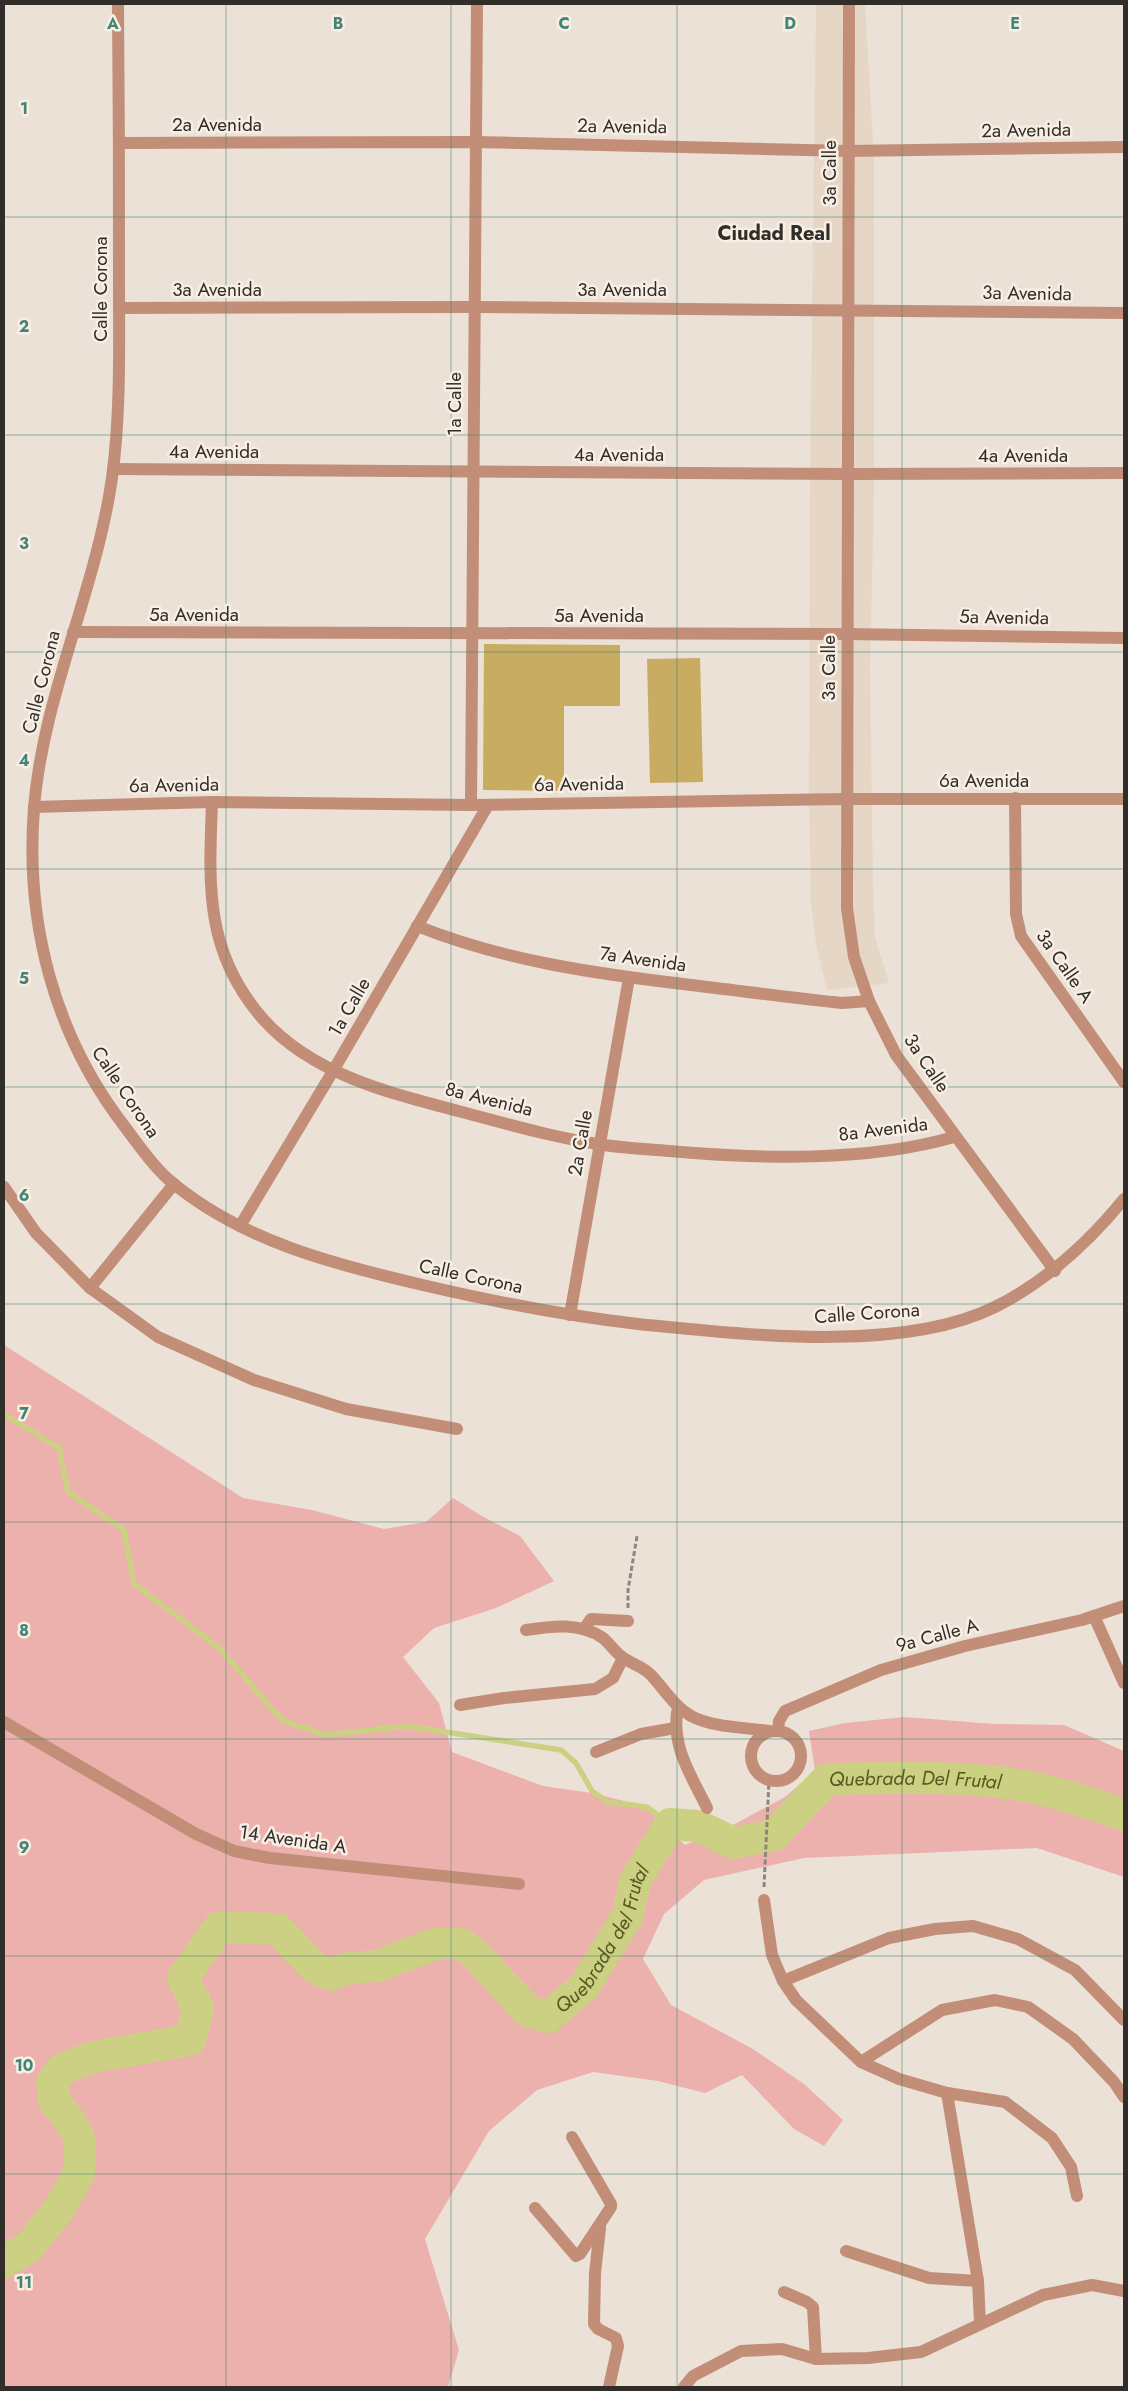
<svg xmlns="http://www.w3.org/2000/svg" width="1128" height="2391" font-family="Jost,sans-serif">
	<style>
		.built { fill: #e5d6c6 }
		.green { fill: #ecb1ad }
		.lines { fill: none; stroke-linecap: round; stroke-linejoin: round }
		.stream { stroke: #ccd083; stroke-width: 5.5 }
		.river { stroke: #ccd083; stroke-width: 32 }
		.building { fill: #c8ac61 }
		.path { stroke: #8d867f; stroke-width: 3; stroke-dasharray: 5 2.5; stroke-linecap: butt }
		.minor { stroke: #c28e77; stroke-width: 12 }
		.grid { fill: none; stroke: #428475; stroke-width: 1; stroke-opacity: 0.55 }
		.labels { text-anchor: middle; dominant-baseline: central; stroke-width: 5; stroke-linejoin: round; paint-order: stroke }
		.street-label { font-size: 19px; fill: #312d29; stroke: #f8eee4 }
		.neighbourhood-label { font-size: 20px; font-weight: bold; fill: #312d29; stroke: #f8eee4 }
		.water-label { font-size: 20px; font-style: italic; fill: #565920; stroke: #f8eee4 }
		.grid-label { font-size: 16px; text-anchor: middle; font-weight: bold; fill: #428475; stroke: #f8eee4; stroke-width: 5; stroke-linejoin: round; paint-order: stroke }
	</style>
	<rect width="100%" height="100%" fill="#ebe1d7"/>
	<path class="built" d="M816,4H865L874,160V493L870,669L873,889L875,937L889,983L827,990L816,943L811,903L809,795L810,490Z"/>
	<path class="green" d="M4,1345L243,1498L312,1510L384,1529L426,1522L453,1498L480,1515L520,1536L554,1581L496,1608L434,1628L403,1657L439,1703L452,1752L543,1786L592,1793L644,1806L685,1845L733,1825L785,1797L815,1771L809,1731L845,1723L905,1717L994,1724L1064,1725L1124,1751V1877L1037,1848L804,1858L704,1880L664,1914L643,1959L671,2005L753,2049L804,2084L843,2120L824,2146L794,2129L742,2075L705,2093L658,2081L593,2072L537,2090L489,2131L425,2239L459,2350L448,2387H4Z"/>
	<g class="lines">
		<path class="stream" d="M4,1414L59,1448L68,1492L124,1530L134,1584L219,1648L282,1720L325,1735L408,1726L561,1750L576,1763L592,1791L607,1802L647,1807L670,1824"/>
		<path class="river" id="s1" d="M4,2262L29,2247L59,2209L79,2173L80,2139L68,2118L54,2101L52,2082L61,2070L92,2057L190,2040L198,2008L183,1978L219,1927L278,1929L314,1967L331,1975L347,1968L378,1966L437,1943L462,1944L474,1953L528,2011L548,2017L584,1987L628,1915L635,1881L670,1824L698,1826L734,1843L774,1835L827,1779C890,1778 952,1775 1014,1784C1052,1790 1088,1802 1124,1815"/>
	</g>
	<g class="building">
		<path d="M484,644L620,645V706H564V791L483,790Z"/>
		<path d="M700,658L703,782L650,783L647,659Z"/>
	</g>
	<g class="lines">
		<g class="path">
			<path d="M628,1608V1590L637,1536"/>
			<path d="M764,1887L769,1780"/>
		</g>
		<g class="minor">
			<path d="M118,4C119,94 119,185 119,275C119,342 121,412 112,478C96,590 43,695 34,808C25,923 54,1035 125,1127C138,1144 151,1164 168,1179C240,1241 336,1265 427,1286C496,1302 567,1316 638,1324C742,1334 900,1354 995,1307C1047,1281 1088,1243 1124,1199"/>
			<path d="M849,4L847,908L854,957L869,1001L896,1055L1055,1271"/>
			<path d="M119,143L475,142L848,151L1124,147"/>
			<path d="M119,308L473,307L1124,313"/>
			<path d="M113,469L848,474L1124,473"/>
			<path d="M73,632L847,634L1124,638"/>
			<path d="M1015,798L1016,914L1021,936L1124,1082"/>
			<path d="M212,802C209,884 204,952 263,1019C312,1074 389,1093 458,1111C504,1123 551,1137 598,1144C621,1148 646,1149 669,1151C760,1159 867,1162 954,1137"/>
			<path d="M471,805L477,4"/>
			<path d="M34,807L212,802L471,805L847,799H1124"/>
			<path d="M417,926C504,961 598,974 691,985C742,991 792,998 842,1003L869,1001"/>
			<path d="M4,1187L36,1233L90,1288L158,1337L254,1380L346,1409L457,1429"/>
			<path d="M240,1226L333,1071L488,805"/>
			<path d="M90,1288L174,1184"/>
			<path d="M570,1315L629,978"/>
			<path d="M1094,1616L1124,1683"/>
			<path d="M584,1629L591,1619L628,1621"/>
			<path d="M526,1630C552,1626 580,1622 603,1638C610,1644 615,1652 622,1657C631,1664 643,1666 651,1675C664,1689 674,1706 691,1716C714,1728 744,1727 769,1731"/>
			<path d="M460,1705L504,1698L595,1689L613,1678L623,1658"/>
			<path d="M678,1707C670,1745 691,1775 707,1808"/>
			<path d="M4,1722L196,1834L234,1851L270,1858L519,1884"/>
			<path d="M778,1730L779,1721L785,1711L881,1670L965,1646L1082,1620L1124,1606"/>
			<circle cx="776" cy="1756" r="25"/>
			<path d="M596,1752L641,1734L675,1728"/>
			<path d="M764,1900L772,1955L783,1981L796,2000L861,2062L899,2079L947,2093L1005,2102L1052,2138L1071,2167L1077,2196"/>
			<path d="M783,1981L889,1938L935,1929L973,1926L1018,1939L1075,1970L1124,2020"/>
			<path d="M861,2062L942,2010L995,2000L1028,2007L1073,2039L1114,2082L1124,2097"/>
			<path d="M947,2093L978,2281L980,2323"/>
			<path d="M535,2208L576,2256L580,2254L611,2207V2204L572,2137"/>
			<path d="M600,2228L595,2273L594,2324L598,2329L616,2338L618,2346L609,2387"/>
			<path d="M846,2251L929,2278L978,2281"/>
			<path d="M784,2292L807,2302L813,2307L816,2359"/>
			<path d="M684,2387L693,2376L741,2351L782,2349L816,2359L868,2358L921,2352L1043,2295L1092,2285L1124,2291"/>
		</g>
	</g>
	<path class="grid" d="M226,4V2387M451,4V2387M677,4V2387M902,4V2387M4,217H1124M4,435H1124M4,652H1124M4,869H1124M4,1087H1124M4,1304H1124M4,1522H1124M4,1739H1124M4,1956H1124M4,2174H1124"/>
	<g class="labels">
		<g class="street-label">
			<text x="217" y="124">2a Avenida</text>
			<text transform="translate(622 126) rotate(1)">2a Avenida</text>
			<text transform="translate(1026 130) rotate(-1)">2a Avenida</text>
			<text transform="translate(829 173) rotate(-90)">3a Calle</text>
			<text transform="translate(100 289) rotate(-90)">Calle Corona</text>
			<text x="217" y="289">3a Avenida</text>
			<text x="622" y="289">3a Avenida</text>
			<text transform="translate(1027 293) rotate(1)">3a Avenida</text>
			<text transform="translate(454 404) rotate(-90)">1a Calle</text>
			<text x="214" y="451">4a Avenida</text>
			<text x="619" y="454">4a Avenida</text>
			<text x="1023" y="455">4a Avenida</text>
			<text x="194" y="614">5a Avenida</text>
			<text x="599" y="615">5a Avenida</text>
			<text transform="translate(1004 617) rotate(1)">5a Avenida</text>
			<text transform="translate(828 668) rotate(-90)">3a Calle</text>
			<text transform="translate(41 682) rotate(-76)">Calle Corona</text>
			<text x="984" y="780">6a Avenida</text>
			<text transform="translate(579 784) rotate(-1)">6a Avenida</text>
			<text transform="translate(174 785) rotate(-1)">6a Avenida</text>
			<text transform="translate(643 959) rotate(8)">7a Avenida</text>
			<text transform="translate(1065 966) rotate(55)">3a Calle A</text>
			<text transform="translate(349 1007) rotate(-60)">1a Calle</text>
			<text transform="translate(927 1063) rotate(56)">3a Calle</text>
			<text transform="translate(126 1092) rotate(56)">Calle Corona</text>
			<text transform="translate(489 1099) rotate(14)">8a Avenida</text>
			<text transform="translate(883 1129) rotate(-7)">8a Avenida</text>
			<text transform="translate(580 1143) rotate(-80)">2a Calle</text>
			<text transform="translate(471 1276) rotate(12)">Calle Corona</text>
			<text transform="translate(867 1313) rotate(-4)">Calle Corona</text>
			<text transform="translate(937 1635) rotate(-15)">9a Calle A</text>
			<text transform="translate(293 1839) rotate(8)">14 Avenida A</text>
		</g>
		<g class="neighbourhood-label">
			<text x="774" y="233">Ciudad Real</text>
		</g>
		<g class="water-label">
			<text stroke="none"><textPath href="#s1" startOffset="1384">Quebrada Del Frutal</textPath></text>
			<text stroke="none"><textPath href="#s1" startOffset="975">Quebrada del Frutal</textPath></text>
		</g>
	</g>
	<g class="grid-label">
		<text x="113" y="29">A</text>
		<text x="338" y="29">B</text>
		<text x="564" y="29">C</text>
		<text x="790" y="29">D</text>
		<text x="1015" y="29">E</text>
		<text x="24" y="114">1</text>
		<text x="24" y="332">2</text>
		<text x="24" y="549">3</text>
		<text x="24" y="766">4</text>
		<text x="24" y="984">5</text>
		<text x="24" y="1201">6</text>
		<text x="24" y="1419">7</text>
		<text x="24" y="1636">8</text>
		<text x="24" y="1853">9</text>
		<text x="24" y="2071">10</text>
		<text x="24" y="2288">11</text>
	</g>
	<rect width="1128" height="2391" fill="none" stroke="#312d29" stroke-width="10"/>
</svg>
